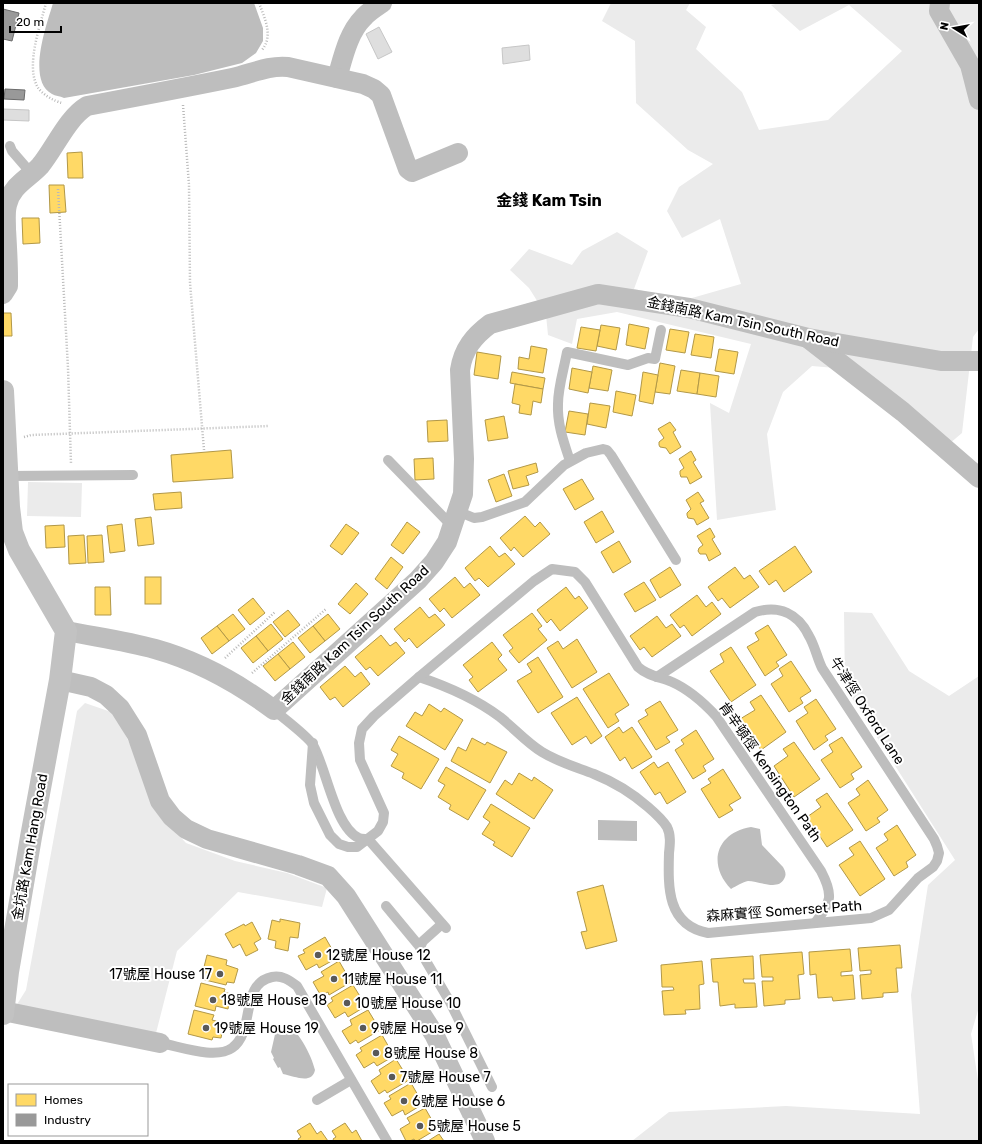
<svg xmlns="http://www.w3.org/2000/svg" width="982" height="1144" font-family="Rubik,'Noto Sans SC',sans-serif">
	<style>
		.green { fill: #ebebeb }
		.water { fill: #bdbdbd }
		.homes { fill: #ffd966; stroke: #b29847 }
		.industry { fill: #999; stroke: #6b6b6b }
		.building { fill: #dedede; stroke: #c6c6c6 }
		.lines { fill: none; stroke-linecap: round; stroke-linejoin: round }
		.path { stroke: #b9b9b9; stroke-width: 2.5; stroke-dasharray: 1 2; stroke-linecap: butt }
		.lane { stroke: #bebebe; stroke-width: 10 }
		.street { stroke: #bebebe; stroke-width: 20 }
		.secondary { stroke: #c2c2c2; stroke-width: 22 }
		.poi-dot { fill: #595959; stroke: #fff; stroke-width: 1.5 }
		.labels { text-anchor: middle; dominant-baseline: central; stroke-width: 4; stroke-linejoin: round; paint-order: stroke }
		.street-label { font-size: 14px; fill: #000; stroke: #fff }
		.poi-label { font-size: 14px; fill: #000; stroke: #fff; text-anchor: start }
		.quarter-label { font-size: 16px; font-weight: bold; fill: #000; stroke: #fff }
	</style>
	<rect width="100%" height="100%" fill="#fff"/>
	<g class="green">
		<path d="M611,3H690L686,10L706,27L696,49L742,92L759,130L828,120L902,51L849,5L800,31L771,5L780,3H930L938,11L941,3H979V329L973,337L962,433L949,444L847,369L812,366L783,392L767,434L776,510L717,520L710,403L729,413L751,344L617,312L577,319L572,344L548,335L546,315L529,288L510,270L529,249L572,265L582,251L617,232L648,251L634,289L685,300L741,284L720,219L682,238L667,211L679,187L713,164L688,150L636,103L635,41L602,21Z"/>
		<path d="M28,482L82,483L81,517L27,516Z"/>
		<path d="M844,612L872,613L909,671L949,696L979,676V1007L971,1034L979,1087V1141H632L669,1112L786,1106L920,1114L911,995L928,885L955,860L845,687Z"/>
		<path d="M85,703L114,713L131,746L164,819L186,843L235,861L287,873L327,888L322,907L238,892L177,951L155,1037L16,1006L26,990L77,711Z"/>
	</g>
	<g class="water">
		<path d="M53,3H254L263,28V41L256,53L242,63L194,75L64,98C60,96 55,96 52,94C26,80 47,24 53,3Z"/>
		<path d="M598,820L637,821V841L598,840Z"/>
		<path d="M751,827L760,829L762,845L783,867C785,871 787,874 784,879C778,891 759,881 748,881C743,882 736,886 731,889C707,864 716,833 751,827Z"/>
		<path d="M282,1025C297,1024 312,1057 315,1070C312,1085 294,1076 283,1074L280,1067L278,1068L273,1059L274,1058L271,1052L276,1030Z"/>
	</g>
	<g class="homes">
		<path d="M82,152L83,178H68L67,153Z"/>
		<path d="M49,185H64L66,212L50,213Z"/>
		<path d="M22,218H39L40,243L23,244Z"/>
		<path d="M3,313H11L12,336H3Z"/>
		<path d="M629,324L649,328L645,349L626,345Z"/>
		<path d="M601,325L620,328L616,350L597,346Z"/>
		<path d="M581,327L600,330L596,351L577,348Z"/>
		<path d="M670,329L689,332L685,353L666,350Z"/>
		<path d="M695,334L714,337L711,358L691,355Z"/>
		<path d="M531,346L547,349L543,373L518,369L519,357L529,359Z"/>
		<path d="M719,349L738,352L734,374L715,371Z"/>
		<path d="M477,352L501,356L498,379L474,375Z"/>
		<path d="M660,363L675,366L670,394L655,392Z"/>
		<path d="M593,366L612,370L608,391L589,388Z"/>
		<path d="M572,368L592,372L588,393L569,389Z"/>
		<path d="M681,370L700,373L697,394L677,391Z"/>
		<path d="M512,372L545,378L543,389L510,383Z"/>
		<path d="M643,372L658,375L653,404L639,401Z"/>
		<path d="M700,373L719,376L716,397L697,394Z"/>
		<path d="M515,384L543,389L541,403L533,401L531,415L519,413L520,405L512,403Z"/>
		<path d="M616,391L636,395L632,416L613,412Z"/>
		<path d="M590,403L610,406L606,428L587,424Z"/>
		<path d="M569,411L588,414L585,435L565,432Z"/>
		<path d="M504,416L508,438L488,441L485,420Z"/>
		<path d="M447,420L448,441L428,442L427,421Z"/>
		<path d="M670,422L676,430L673,432L681,447L670,454L666,448L660,447L659,445V442L664,438L658,429Z"/>
		<path d="M231,450L233,478L173,482L171,455Z"/>
		<path d="M691,451L696,460L693,462L702,477L690,484L687,477H681L680,474V471L684,468L679,459Z"/>
		<path d="M433,458L434,479L415,480L414,459Z"/>
		<path d="M536,463L538,472L526,476L529,485L513,489L508,471Z"/>
		<path d="M504,474L512,496L496,502L488,480Z"/>
		<path d="M582,479L594,499L575,510L563,489Z"/>
		<path d="M181,492L182,508L155,510L153,494Z"/>
		<path d="M698,492L704,501L700,503L709,518L697,525L694,519L688,518L687,515V513L691,509L686,500Z"/>
		<path d="M602,511L614,532L596,543L584,522Z"/>
		<path d="M525,516L535,527L540,522L550,534L523,557L514,547L511,551L500,538Z"/>
		<path d="M151,517L154,544L138,546L135,519Z"/>
		<path d="M407,522L420,532L403,554L391,545Z"/>
		<path d="M122,524L125,551L110,553L107,526Z"/>
		<path d="M346,524L359,533L342,555L330,546Z"/>
		<path d="M64,525L65,547L46,548L45,526Z"/>
		<path d="M710,528L715,537L712,539L721,554L709,561L706,554H700L698,551L699,548L703,545L697,536Z"/>
		<path d="M84,535L86,563L69,564L68,536Z"/>
		<path d="M102,535L104,562L88,563L87,536Z"/>
		<path d="M619,541L631,562L613,573L601,552Z"/>
		<path d="M490,546L499,557L505,553L515,564L488,587L479,578L475,581L465,568Z"/>
		<path d="M795,546L812,572L784,592L776,580L769,585L759,571Z"/>
		<path d="M391,557L403,567L387,589L375,579Z"/>
		<path d="M670,567L681,585L660,598L650,580Z"/>
		<path d="M735,567L744,579L750,575L759,587L730,608L722,598L718,601L708,587Z"/>
		<rect x="145" y="577" width="16" height="27"/>
		<path d="M455,577L464,588L470,583L480,595L452,618L444,608L440,612L429,599Z"/>
		<path d="M644,582L656,600L635,612L624,594Z"/>
		<path d="M356,583L368,594L350,614L338,604Z"/>
		<path d="M95,587H110L111,615H95Z"/>
		<path d="M566,587L575,599L579,596L588,608L560,631L551,619L547,623L537,610Z"/>
		<path d="M697,595L706,607L712,602L721,614L692,636L684,625L680,628L670,615Z"/>
		<path d="M253,598L265,613L250,625L238,610Z"/>
		<path d="M420,607L429,618L435,614L445,625L417,648L409,638L405,642L394,629Z"/>
		<path d="M288,610L300,625L285,637L273,622Z"/>
		<path d="M532,613L542,626L538,629L547,640L519,663L509,651L513,648L503,635Z"/>
		<path d="M233,614L245,629L229,641L217,626Z"/>
		<path d="M328,614L340,629L325,641L313,626Z"/>
		<path d="M657,616L666,628L672,624L681,636L652,657L644,647L640,650L630,636Z"/>
		<path d="M271,624L283,639L268,651L256,636Z"/>
		<path d="M768,625L787,655L776,662L779,666L765,676L747,647L759,640L755,633Z"/>
		<path d="M217,626L229,641L212,654L201,638Z"/>
		<path d="M313,626L325,641L310,653L298,638Z"/>
		<path d="M381,635L390,646L396,642L405,653L378,676L370,667L366,670L355,657Z"/>
		<path d="M256,636L268,651L253,663L241,648Z"/>
		<path d="M577,639L597,672L572,688L547,648L558,641L563,649Z"/>
		<path d="M293,642L305,657L290,669L278,654Z"/>
		<path d="M492,642L502,655L498,659L507,670L478,692L469,680L473,677L463,665Z"/>
		<path d="M731,647L756,685L731,702L710,671L724,662L720,654Z"/>
		<path d="M278,654L290,669L275,681L263,666Z"/>
		<path d="M538,657L563,697L538,713L517,681L532,672L527,664Z"/>
		<path d="M791,661L811,691L800,698L803,703L789,712L771,684L783,676L779,669Z"/>
		<path d="M345,666L355,677L361,672L370,684L343,707L335,697L330,700L320,687Z"/>
		<path d="M609,673L629,705L615,714L619,721L608,728L583,689Z"/>
		<path d="M761,695L786,732L761,750L740,719L755,710L750,702Z"/>
		<path d="M577,697L602,736L591,744L586,736L572,745L551,713Z"/>
		<path d="M816,699L836,729L825,736L828,740L814,750L796,721L808,713L804,707Z"/>
		<path d="M660,701L678,730L666,737L670,742L656,750L638,721L648,715L645,710Z"/>
		<path d="M429,704L441,712L444,708L463,720L445,750L406,726L415,712L422,716Z"/>
		<path d="M619,727L623,733L632,727L652,757L632,769L625,757L620,761L605,737Z"/>
		<path d="M696,730L714,759L703,766L706,771L693,779L675,750L684,744L681,740Z"/>
		<path d="M399,736L439,759L421,789L402,778L404,773L391,766L398,754L391,750Z"/>
		<path d="M842,737L862,767L851,774L854,779L840,788L821,760L833,752L829,745Z"/>
		<path d="M472,738L485,745L487,742L507,752L490,783L451,761L458,747L466,751Z"/>
		<path d="M794,742L820,779L794,797L774,766L788,756L783,749Z"/>
		<path d="M654,762L658,768L668,762L686,792L667,804L660,792L655,795L640,772Z"/>
		<path d="M446,767L486,790L468,820L449,809L451,805L438,797L445,785L438,781Z"/>
		<path d="M723,769L741,798L729,805L733,810L719,818L701,789L711,783L708,779Z"/>
		<path d="M519,773L532,781L534,777L553,790L534,819L496,794L505,780L512,785Z"/>
		<path d="M868,780L888,810L877,818L880,822L866,831L848,803L860,795L856,789Z"/>
		<path d="M827,793L853,830L827,847L807,817L821,807L816,800Z"/>
		<path d="M491,804L530,828L512,857L493,845L495,842L482,834L490,822L483,817Z"/>
		<path d="M897,825L916,855L906,862L908,867L894,876L876,848L888,840L884,834Z"/>
		<path d="M860,841L885,879L860,896L839,865L854,855L849,848Z"/>
		<path d="M603,885L617,941L586,949L581,932L587,931L577,892Z"/>
		<path d="M280,919L300,923L298,938L290,937L288,951L275,948L276,941L268,939L272,920L280,922Z"/>
		<path d="M252,922L261,939L254,943L258,950L246,956L240,944L233,948L225,934L244,924L245,926Z"/>
		<path d="M325,937L337,958L319,968L317,964L306,970L298,956L305,953L303,950Z"/>
		<path d="M900,945L902,968H896L898,992L883,993V997L862,999L860,975L871,974V970L860,971L858,948Z"/>
		<path d="M850,949L852,971L841,972V976L853,975L855,999L833,1001L832,997L818,998L816,974L810,975L809,952Z"/>
		<path d="M802,952L804,974L798,975L800,999L785,1000V1004L764,1006L762,981H773V977H762L760,955Z"/>
		<path d="M207,955L227,960L226,965L238,969L234,983L227,982L226,985L201,979Z"/>
		<path d="M753,956L754,979H743L744,983H755L757,1007L735,1008V1004L720,1006L718,982H713L711,959Z"/>
		<path d="M339,961L351,982L329,995L328,992L321,996L313,982L324,976L321,972Z"/>
		<path d="M702,961L704,984L699,985L700,1009L685,1010L686,1014L664,1015L662,991L674,990L673,987H662L661,965Z"/>
		<path d="M201,983L225,989L224,992L231,994L228,1009L216,1006L215,1011L195,1006Z"/>
		<path d="M353,985L366,1006L348,1017L345,1012L335,1018L327,1005L333,1001L331,998Z"/>
		<path d="M194,1010L214,1015L212,1020L224,1023L221,1038L213,1037L212,1040L188,1034Z"/>
		<path d="M368,1010L380,1030L358,1043L356,1040L350,1044L342,1031L352,1025L350,1020Z"/>
		<path d="M382,1035L394,1056L377,1066L374,1062L364,1068L356,1055L362,1051L360,1048Z"/>
		<path d="M396,1059L409,1080L387,1093L385,1090L379,1094L371,1081L381,1074L379,1070Z"/>
		<path d="M411,1083L423,1104L405,1115L403,1110L392,1116L384,1103L391,1099L389,1096Z"/>
		<path d="M425,1108L437,1129L417,1141H415L414,1139L410,1141H406L400,1129L410,1123L407,1118Z"/>
		<path d="M310,1123L317,1134L321,1131L328,1141H299L298,1139L301,1137L297,1131Z"/>
		<path d="M345,1123L352,1133L356,1130L362,1141H334L333,1139L336,1137L332,1131Z"/>
		<path d="M439,1134L444,1141H428Z"/>
	</g>
	<g class="industry">
		<path d="M3,9L19,13L12,41L3,39Z"/>
		<path d="M5,89L25,90L24,100L4,99Z"/>
	</g>
	<g class="building">
		<path d="M379,27L392,52L378,59L366,34Z"/>
		<path d="M529,45L530,60L503,64L502,48Z"/>
		<path d="M3,109L29,110V121L3,120Z"/>
	</g>
	<g class="lines">
		<g class="path">
			<path d="M46,3C40,26 26,64 37,86C41,94 54,101 62,103"/>
			<path d="M259,3C265,19 274,37 261,51"/>
			<path d="M183,105L189,185L190,283L204,450"/>
			<path d="M58,189L68,368L71,464"/>
			<path d="M24,437L31,435L269,426"/>
			<path d="M225,658L275,612"/>
			<path d="M252,673L326,609"/>
		</g>
		<g class="lane">
			<path d="M10,146L12,151L31,173"/>
			<path d="M388,460L452,526"/>
			<path d="M570,461C564,443 557,424 558,404C558,387 564,369 567,352L628,365L648,358L655,359L661,330"/>
			<path d="M8,476L133,475"/>
			<path d="M457,511L474,518L482,517L525,502L564,465L586,453L603,449L607,450L611,455L676,560"/>
			<path d="M419,677C446,686 476,699 500,717C514,728 526,742 542,752C558,762 576,767 594,774C614,782 632,793 648,807C655,813 662,819 667,827C671,835 670,844 669,853C668,888 667,925 708,933L871,918L889,910L918,878L933,867L937,861L939,853L937,846L934,839L822,668C817,658 815,646 809,636C798,613 779,605 755,612L657,677"/>
			<path d="M274,710C282,717 309,737 313,745C326,767 335,828 359,838C361,839 365,839 368,839L446,928"/>
			<path d="M313,743L310,785L314,803L330,835L339,844L348,847H357L378,831L383,822L384,813L360,760L359,743L362,729L374,716L419,677L534,581L552,569L575,572L585,582L638,667C648,676 660,677 672,682C690,690 703,702 716,716L821,871C834,896 831,902 815,923"/>
			<path d="M386,906L420,947"/>
			<path d="M442,924L423,941L420,947L426,961L450,1002L492,1087"/>
			<path d="M160,1043C179,1046 215,1060 232,1048C256,1031 239,984 272,977C282,975 289,980 297,986L387,1141"/>
			<path d="M317,1100L351,1080"/>
		</g>
		<g class="street">
			<path d="M940,3L939,11L970,65L979,100"/>
			<path d="M337,78C343,58 348,33 363,18C368,12 376,7 382,3"/>
			<path d="M3,294L8,286V278C8,262 7,246 6,229C6,221 5,212 7,205C11,186 28,179 40,166C55,148 67,118 87,106C135,97 183,88 232,78C251,74 268,65 288,67L363,84L374,89L381,95L408,169L412,172L458,153"/>
			<path d="M809,339L903,412L979,478"/>
			<path d="M66,631C96,637 126,641 155,649C198,661 238,683 274,710L418,580L434,562L447,542L463,494L464,459L460,370C463,349 474,336 490,324L598,294L689,308L808,338L941,361H979"/>
			<path d="M60,680L91,687L106,695L120,708L137,735L160,801L172,817L186,829L207,839L298,865L328,876L346,896L434,1034L485,1141"/>
			<path d="M3,1011L160,1043"/>
		</g>
		<path class="secondary" d="M3,391L9,507L12,532L19,550L66,631L60,680L31,837L8,972L3,1014"/>
	</g>
	<g class="poi-dot">
		<circle cx="318" cy="955" r="4"/>
		<circle cx="220" cy="974" r="4"/>
		<circle cx="334" cy="979" r="4"/>
		<circle cx="213" cy="1000" r="4"/>
		<circle cx="347" cy="1003" r="4"/>
		<circle cx="206" cy="1028" r="4"/>
		<circle cx="363" cy="1028" r="4"/>
		<circle cx="376" cy="1053" r="4"/>
		<circle cx="392" cy="1077" r="4"/>
		<circle cx="404" cy="1101" r="4"/>
		<circle cx="420" cy="1126" r="4"/>
	</g>
	<g class="labels">
		<g class="street-label">
			<text transform="translate(743 322) rotate(12)">金錢南路 Kam Tsin South Road</text>
			<text transform="translate(355 635) rotate(-43)">金錢南路 Kam Tsin South Road</text>
			<text transform="translate(867 711) rotate(57)">牛津徑 Oxford Lane</text>
			<text transform="translate(770 772) rotate(55)">肯辛頓徑 Kensington Path</text>
			<text transform="translate(30 847) rotate(-80)">金坑路 Kam Hang Road</text>
			<text transform="translate(784 911) rotate(-4)">森麻實徑 Somerset Path</text>
		</g>
		<g class="poi-label">
			<text x="326" y="955">12號屋 House 12</text>
			<text x="212" y="974" text-anchor="end">17號屋 House 17</text>
			<text x="342" y="979">11號屋 House 11</text>
			<text x="221" y="1000">18號屋 House 18</text>
			<text x="355" y="1003">10號屋 House 10</text>
			<text x="214" y="1028">19號屋 House 19</text>
			<text x="371" y="1028">9號屋 House 9</text>
			<text x="384" y="1053">8號屋 House 8</text>
			<text x="400" y="1077">7號屋 House 7</text>
			<text x="412" y="1101">6號屋 House 6</text>
			<text x="428" y="1126">5號屋 House 5</text>
		</g>
		<g class="quarter-label">
			<text x="549" y="200">金錢 Kam Tsin</text>
		</g>
	</g>
	<rect width="982" height="1144" fill="none" stroke="#000000" stroke-width="8"/>
	<rect x="8" y="1084" width="140" height="52" fill="#ffffff" stroke="#999999"/>
	<rect x="16" y="1094" width="20" height="12" fill="#ffd966" stroke="#999999"/>
	<text x="44" y="1104" font-size="12" fill="#000000">Homes</text>
	<rect x="16" y="1114" width="20" height="12" fill="#999999" stroke="#999999"/>
	<text x="44" y="1124" font-size="12" fill="#000000">Industry</text>
	<g transform="translate(954 28) rotate(281)" stroke="#ffffff" stroke-width="3" paint-order="stroke">
	<path d="M0-3L7 15L0 10L-7 15Z" fill="#000000"/>
	<text y="-6" font-size="11" font-weight="bold" text-anchor="middle" fill="#000000">N</text>
	</g>
	<path d="M10 26v6h51v-6" fill="none" stroke="#000000" stroke-width="2"/>
	<text x="16" y="26" font-size="12" fill="#000000" stroke="#ffffff" stroke-width="3" paint-order="stroke">20 m</text>
</svg>
